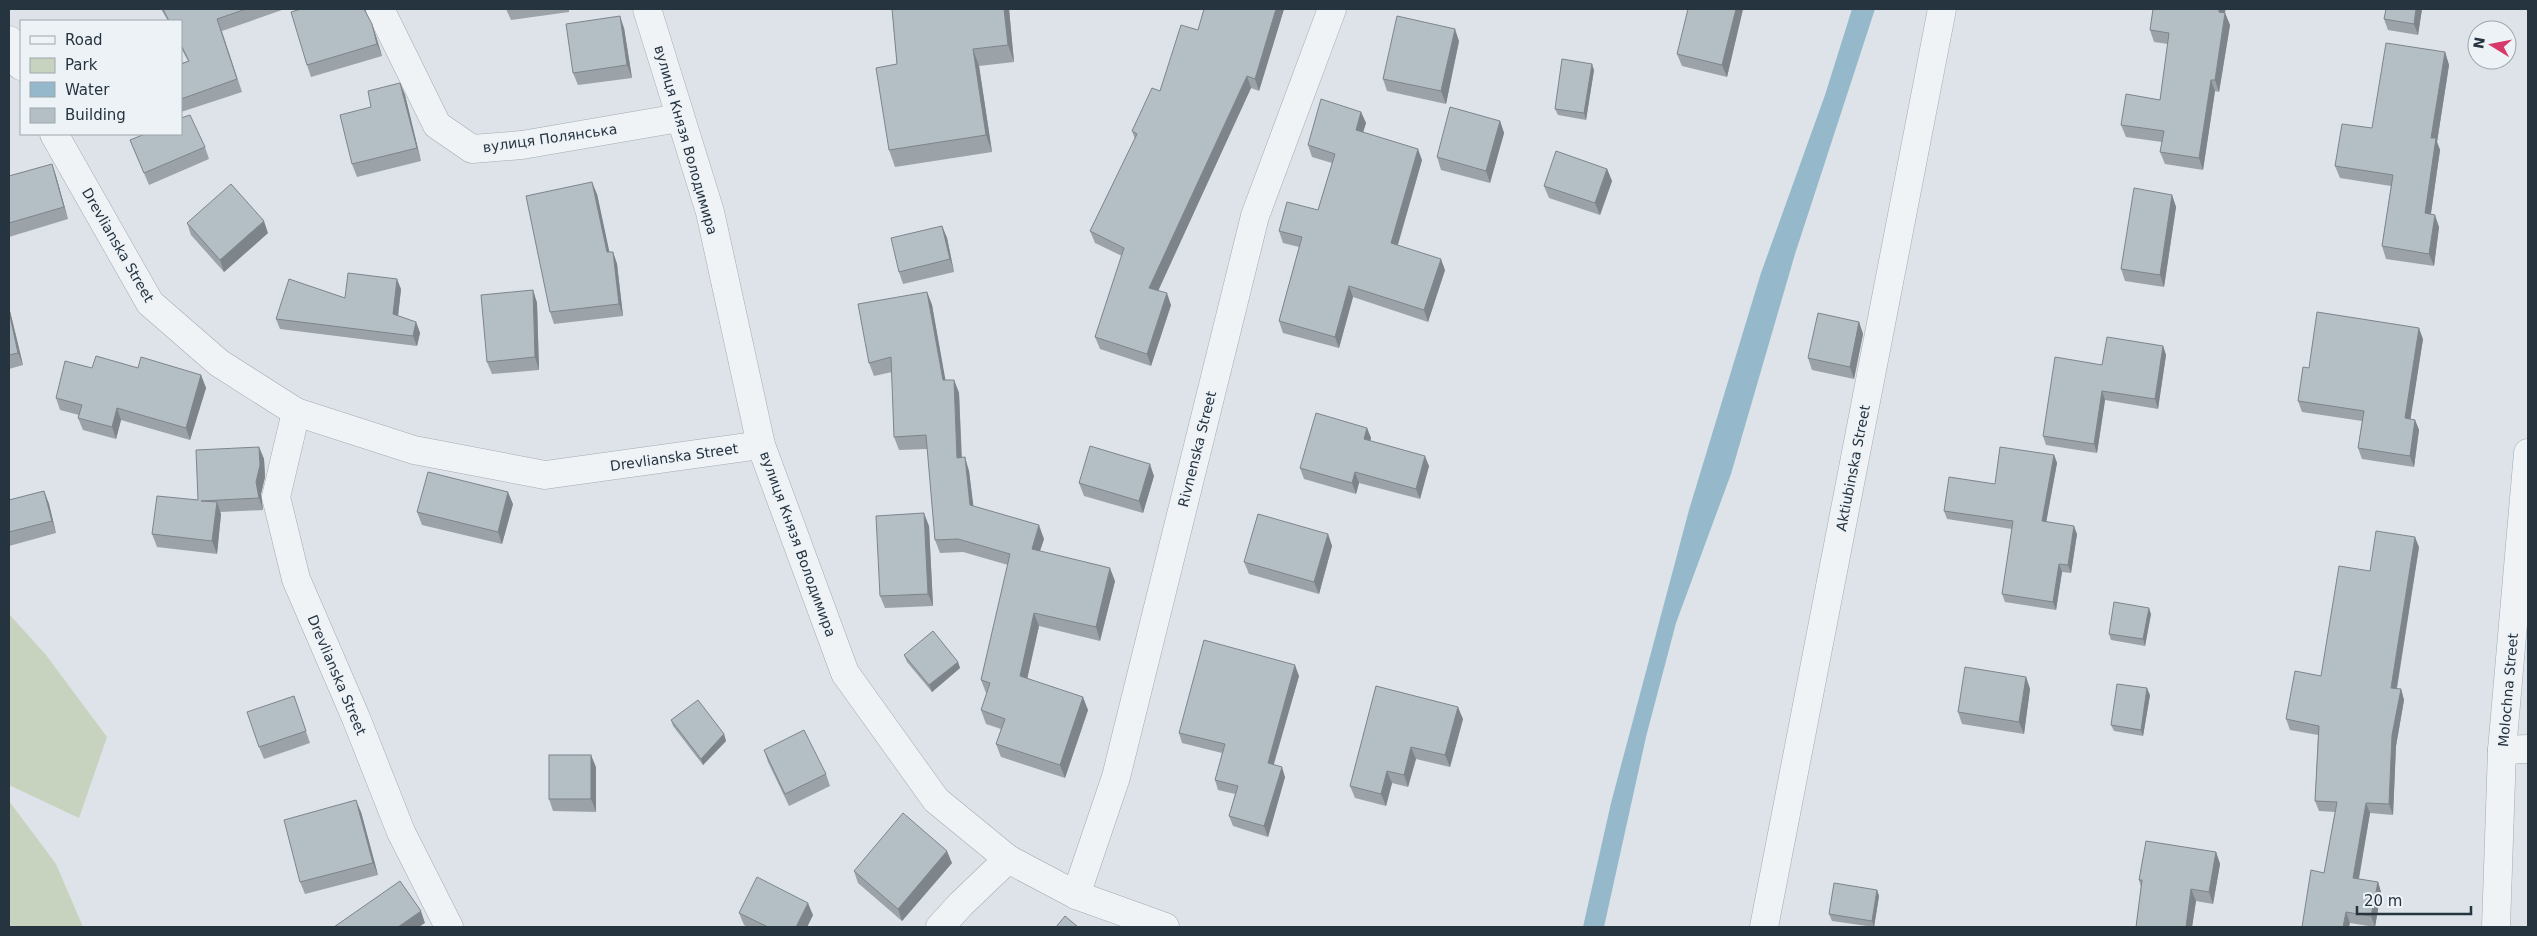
<svg xmlns="http://www.w3.org/2000/svg" width="2537" height="936" font-family="'DejaVu Sans',sans-serif">
	<style>
		.green { fill: #c7d3be }
		.water { fill: #95b9cb }
		.lines { fill: none; stroke-linecap: round; stroke-linejoin: round }
		.minor-casing { stroke: #a2abb2; stroke-width: 29 }
		.minor { stroke: #f0f3f6; stroke-width: 28 }
		.wall { fill: #9ba3a9 }
		.shaded-wall { fill: #7e858a }
		.building { fill: #b4bec5; stroke: #7e858a }
		.labels { text-anchor: middle; dominant-baseline: central; stroke-width: 4; stroke-linejoin: round; paint-order: stroke }
		.street-label { font-size: 14px; fill: #263440; stroke: #edf2f6 }
	</style>
	<rect width="100%" height="100%" fill="#dde3e8"/>
	<g class="green">
		<path d="M9,614L46,655L107,737L79,818L9,785Z"/>
		<path d="M9,801L56,864L83,927H9Z"/>
	</g>
	<path class="water" d="M1852,9H1875L1795,254L1731,474L1676,623L1646,737L1604,927H1583L1611,803L1689,510L1761,273L1825,95Z"/>
	<g class="lines">
		<g class="minor-casing">
			<g id="minor">
				<path d="M380,9L437,125L472,149L522,145L679,118"/>
				<path d="M647,9L710,212L761,445L845,673L936,800L1008,859L1076,895L1165,927"/>
				<path d="M9,40L21,66"/>
				<path d="M54,134L150,303L219,363L296,412"/>
				<path d="M2502,750L2528,749"/>
				<path d="M1076,895L1116,777L1255,216L1332,9"/>
				<path d="M449,927L401,832L356,718L296,579L276,497L296,412L414,450L545,475L761,445"/>
				<path d="M940,927L961,904L1008,859"/>
				<path d="M1764,927L1942,9"/>
				<path d="M2496,927L2502,750L2528,453"/>
			</g>
		</g>
		<use href="#minor" class="minor"/>
	</g>
	<g class="wall">
		<path d="M161,9H285L222,31L242,92L181,112V63L188,61L181,48V21H168Z"/>
		<path d="M301,9H366V12L376,36L382,56L311,77L307,65Z"/>
		<path d="M506,9H569V12L511,20Z"/>
		<path d="M892,9H1009L1014,62L979,66L992,152L895,167L889,150L897,64Z"/>
		<path d="M1204,9H1284L1259,91L1251,88L1158,290L1171,305L1151,366L1100,349L1095,337L1122,256L1095,243L1090,231L1135,139L1132,131L1160,91L1198,30Z"/>
		<path d="M1743,9L1727,77L1682,66L1677,54Z"/>
		<path d="M2153,9H2226L2225,13L2230,25L2219,92L2215,91L2203,170L2165,164L2160,152L2162,142L2126,137L2121,125L2160,100L2168,44L2154,42L2150,30Z"/>
		<path d="M2422,9L2418,35L2388,30L2384,19Z"/>
		<path d="M624,28L632,78L578,85L573,73Z"/>
		<path d="M1459,41L1446,104L1387,91L1383,79Z"/>
		<path d="M2445,52L2449,65L2437,142L2440,150L2431,214L2439,227L2434,266L2386,259L2382,246L2391,186L2340,178L2335,166Z"/>
		<path d="M1594,70L1586,120L1558,115L1555,109Z"/>
		<path d="M400,83L405,95L421,161L357,177L352,164L371,107Z"/>
		<path d="M1361,112L1366,123L1363,132L1422,160L1398,245L1445,270L1428,322L1353,297L1339,348L1283,333L1279,321L1299,247L1283,243L1279,231L1318,210L1332,163L1312,157L1308,145Z"/>
		<path d="M1500,121L1504,133L1490,183L1441,170L1437,157Z"/>
		<path d="M130,140L205,147L209,159L149,185Z"/>
		<path d="M52,164L56,176L68,219L9,237V176Z"/>
		<path d="M1607,169L1612,181L1600,215L1549,198L1544,186Z"/>
		<path d="M597,194L609,252H613L617,264L623,316L554,324L550,312Z"/>
		<path d="M2172,195L2176,207L2164,287L2125,281L2121,269Z"/>
		<path d="M187,223L268,233L224,272L191,235Z"/>
		<path d="M942,226L947,238L954,272L903,284L899,272Z"/>
		<path d="M401,289L398,316L416,322L420,333L417,346L280,329L276,319L345,298Z"/>
		<path d="M533,290L537,303L539,370L492,374L487,362Z"/>
		<path d="M927,292L932,305L945,380H954L959,393L962,458L969,471L973,506L1044,539L1040,551L1115,581L1100,641L1039,626L1027,678L1088,710L1065,778L1001,757L996,744L1001,729L986,724L981,710L987,694L986,693L981,680L1008,565L963,552L940,553L935,540L928,449L899,450L894,437L892,372L874,376L869,363Z"/>
		<path d="M9,307L23,365L9,369Z"/>
		<path d="M1859,322L1863,334L1854,379L1812,370L1808,358Z"/>
		<path d="M2423,339L2410,419L2415,420L2419,430L2414,467L2362,459L2358,448L2362,421L2302,412L2298,401L2309,368Z"/>
		<path d="M2163,346L2166,355L2158,409L2105,400L2097,453L2046,445L2043,436L2102,365Z"/>
		<path d="M92,368H138L201,375L206,388L190,440L121,420L116,439L83,430L78,418L79,415L60,410L56,398Z"/>
		<path d="M1367,428L1371,438L1370,441L1429,466L1420,499L1359,483L1356,494L1304,479L1300,468Z"/>
		<path d="M259,447L264,459L265,477L261,494L263,510L220,512L221,514L217,554L157,547L152,534L198,500Z"/>
		<path d="M2054,455L2057,463L2046,521L2077,534L2071,573L2062,572L2056,610L2005,602L2002,594L2012,529L1947,519L1944,511Z"/>
		<path d="M1154,476L1143,513L1084,496L1079,483Z"/>
		<path d="M44,491L49,504L56,533L9,546V500Z"/>
		<path d="M513,504L502,544L422,525L417,512Z"/>
		<path d="M929,526L933,606L885,608L880,596Z"/>
		<path d="M1328,534L1332,546L1319,594L1249,574L1244,562Z"/>
		<path d="M2419,547L2397,689H2401L2404,700L2396,746L2393,815L2370,813L2359,879L2378,882L2381,892L2375,927L2350,923L2324,873L2335,812L2319,811L2315,801L2318,735L2290,730L2286,719L2321,676L2370,571Z"/>
		<path d="M2151,614L2145,646L2111,640L2109,634Z"/>
		<path d="M904,655L958,662L960,668L932,692L907,662Z"/>
		<path d="M1299,676L1274,764L1285,777L1268,837L1233,826L1229,816L1235,794L1218,790L1215,780L1222,753L1182,743L1179,733Z"/>
		<path d="M2026,677L2030,689L2024,734L1962,724L1958,712Z"/>
		<path d="M1376,686L1463,719L1450,767L1416,759L1408,787L1392,783L1386,806L1355,798L1350,786Z"/>
		<path d="M2150,695L2143,736L2114,731L2111,725Z"/>
		<path d="M294,696L310,743L264,759L259,747Z"/>
		<path d="M671,720L724,734L726,741L703,765L673,726Z"/>
		<path d="M764,750L826,774L830,786L789,806L768,762Z"/>
		<path d="M596,767V812L553,811L549,799Z"/>
		<path d="M361,812L378,875L305,894L300,882Z"/>
		<path d="M2216,852L2220,864L2213,904L2196,901L2192,927H2136L2141,887L2139,880Z"/>
		<path d="M952,863L902,921L858,883L854,871Z"/>
		<path d="M1877,890L1879,896L1874,927L1832,921L1829,914Z"/>
		<path d="M739,913L813,915L807,927H748L744,925Z"/>
	</g>
	<g class="shaded-wall">
		<path d="M1004,9H1009L1014,62L1008,45Z"/>
		<path d="M1276,9H1284L1259,91L1255,79Z"/>
		<path d="M1736,9H1743L1727,77L1722,65Z"/>
		<path d="M2219,9H2225L2223,24L2219,12Z"/>
		<path d="M2416,9H2422L2418,35L2414,24Z"/>
		<path d="M2225,13L2230,25L2219,92L2215,80Z"/>
		<path d="M620,16L624,28L632,78L627,65Z"/>
		<path d="M372,24L376,36L382,56L377,44Z"/>
		<path d="M1455,29L1459,41L1446,104L1441,91Z"/>
		<path d="M973,49L979,66L992,152L986,135Z"/>
		<path d="M2445,52L2449,65L2437,142L2440,150L2429,226L2425,213L2431,138Z"/>
		<path d="M1592,64L1594,70L1586,120L1584,113Z"/>
		<path d="M1247,76L1251,88L1154,300L1149,288Z"/>
		<path d="M2211,80L2215,91L2203,170L2199,158Z"/>
		<path d="M400,83L405,95L421,161L417,148Z"/>
		<path d="M1361,112L1366,123L1360,142L1356,130Z"/>
		<path d="M1500,121L1504,133L1490,183L1486,171Z"/>
		<path d="M1418,149L1422,160L1395,254L1391,243Z"/>
		<path d="M52,164L56,176L68,219L64,207Z"/>
		<path d="M1607,169L1612,181L1600,215L1595,203Z"/>
		<path d="M592,182L597,194L612,264L607,252Z"/>
		<path d="M2172,195L2176,207L2164,287L2160,275Z"/>
		<path d="M2435,215L2439,227L2434,266L2429,254Z"/>
		<path d="M264,221L268,233L224,272L220,260Z"/>
		<path d="M942,226L947,238L954,272L950,259Z"/>
		<path d="M613,252L617,264L623,316L619,304Z"/>
		<path d="M1441,259L1445,270L1428,322L1424,310Z"/>
		<path d="M397,279L401,289L397,325L393,314Z"/>
		<path d="M1349,286L1353,297L1339,348L1335,337Z"/>
		<path d="M533,290L537,303L539,370L535,357Z"/>
		<path d="M927,292L932,305L948,394L943,380Z"/>
		<path d="M1167,293L1171,305L1151,366L1147,354Z"/>
		<path d="M9,307L10,311L23,365L18,353L9,311Z"/>
		<path d="M416,322L420,333L417,346L413,336Z"/>
		<path d="M1859,322L1863,334L1854,379L1850,367Z"/>
		<path d="M2419,328L2423,339L2409,429L2405,418Z"/>
		<path d="M2163,346L2166,355L2158,409L2155,399Z"/>
		<path d="M201,375L206,388L190,440L186,428Z"/>
		<path d="M954,380L959,393L962,471L957,458Z"/>
		<path d="M2102,391L2105,400L2097,453L2094,444Z"/>
		<path d="M117,408L121,420L116,439L112,427Z"/>
		<path d="M2415,420L2419,430L2414,467L2410,456Z"/>
		<path d="M1367,428L1371,438L1368,450L1364,439Z"/>
		<path d="M259,447L264,459L265,477L261,494L263,510L259,498L256,482Z"/>
		<path d="M2054,455L2057,463L2045,529L2042,521Z"/>
		<path d="M1425,456L1429,466L1420,499L1416,489Z"/>
		<path d="M965,457L969,471L975,518L970,505Z"/>
		<path d="M1150,464L1154,476L1143,513L1139,501Z"/>
		<path d="M1355,472L1359,483L1356,494L1352,483Z"/>
		<path d="M44,491L49,504L56,533L52,521Z"/>
		<path d="M508,492L513,504L502,544L498,532Z"/>
		<path d="M217,502L221,514L217,554L212,541Z"/>
		<path d="M924,513L929,526L933,606L928,594Z"/>
		<path d="M1039,525L1044,539L1036,562L1032,549Z"/>
		<path d="M2074,526L2077,534L2071,573L2068,565Z"/>
		<path d="M1328,534L1332,546L1319,594L1314,582Z"/>
		<path d="M2415,537L2419,547L2395,698L2391,688Z"/>
		<path d="M2059,564L2062,572L2056,610L2053,602Z"/>
		<path d="M1110,568L1115,581L1100,641L1096,627Z"/>
		<path d="M2149,608L2151,614L2145,646L2143,639Z"/>
		<path d="M1034,613L1039,626L1025,689L1020,676Z"/>
		<path d="M958,662L960,668L932,692L929,685Z"/>
		<path d="M1295,665L1299,676L1271,773L1268,763Z"/>
		<path d="M2026,677L2030,689L2024,734L2019,722Z"/>
		<path d="M2147,688L2150,695L2143,736L2141,730Z"/>
		<path d="M2401,689L2404,700L2396,746L2393,815L2389,804L2392,735Z"/>
		<path d="M1083,697L1088,710L1065,778L1060,765Z"/>
		<path d="M1458,707L1463,719L1450,767L1445,755Z"/>
		<path d="M724,734L726,741L703,765L701,759Z"/>
		<path d="M1411,747L1416,759L1408,787L1404,775Z"/>
		<path d="M591,755L596,767V812L591,799Z"/>
		<path d="M1282,767L1285,777L1268,837L1264,826Z"/>
		<path d="M1387,771L1392,783L1386,806L1381,794Z"/>
		<path d="M356,800L361,812L378,875L373,863Z"/>
		<path d="M2366,803L2370,813L2357,888L2353,878Z"/>
		<path d="M947,851L952,863L902,921L898,909Z"/>
		<path d="M2216,852L2220,864L2213,904L2209,892Z"/>
		<path d="M2378,882L2381,892L2375,927L2371,916Z"/>
		<path d="M2191,889L2196,901L2192,927H2186Z"/>
		<path d="M1877,890L1879,896L1874,927L1872,921Z"/>
		<path d="M808,903L813,915L807,927H796Z"/>
		<path d="M421,911L425,923L419,927H398Z"/>
		<path d="M2346,912L2350,923L2349,927H2343Z"/>
	</g>
	<g class="building">
		<path d="M163,9H246L217,19L237,79L181,99V64L189,61L181,45V21H169Z"/>
		<path d="M301,9H364L372,24L377,44L307,65L291,12Z"/>
		<path d="M892,9H1004L1008,45L973,49L986,135L889,150L876,68L897,64Z"/>
		<path d="M1204,9H1276L1255,79L1247,76L1149,288L1167,293L1147,354L1095,337L1124,248L1090,231L1137,134L1132,131L1152,88L1160,91L1181,25L1198,30Z"/>
		<path d="M1688,9H1736L1722,65L1677,54Z"/>
		<path d="M2153,9H2219V12L2225,13L2215,80H2211L2199,158L2160,152L2164,131L2121,125L2126,94L2160,100L2169,33L2150,30Z"/>
		<path d="M2386,9H2416L2414,24L2384,19Z"/>
		<path d="M620,16L627,65L573,73L566,24Z"/>
		<path d="M1397,16L1455,29L1441,91L1383,79Z"/>
		<path d="M2386,43L2445,52L2431,138H2436L2425,213L2435,215L2429,254L2382,246L2393,175L2335,166L2342,124L2372,128Z"/>
		<path d="M1562,59L1592,64L1584,113L1555,109Z"/>
		<path d="M400,83L417,148L352,164L340,115L371,107L368,91Z"/>
		<path d="M1321,99L1361,112L1356,130L1418,149L1391,243L1441,259L1424,310L1349,286L1335,337L1279,321L1302,237L1279,231L1287,202L1318,210L1335,154L1308,145Z"/>
		<path d="M1450,107L1500,121L1486,171L1437,157Z"/>
		<path d="M190,115L205,147L144,173L130,140L145,134H181V118Z"/>
		<path d="M1556,151L1607,169L1595,203L1544,186Z"/>
		<path d="M52,164L64,207L9,223V176Z"/>
		<path d="M592,182L607,252H613L619,304L550,312L526,196Z"/>
		<path d="M231,184L264,221L220,260L187,223Z"/>
		<path d="M2134,188L2172,195L2160,275L2121,269Z"/>
		<path d="M942,226L950,259L899,272L891,238Z"/>
		<path d="M348,273L397,279L393,314L416,322L413,336L276,319L289,279L345,298Z"/>
		<path d="M533,290L535,357L487,362L481,295Z"/>
		<path d="M927,292L943,380H954L957,458L965,457L970,505L1039,525L1032,549L1110,568L1096,627L1034,613L1020,676L1083,697L1060,765L996,744L1005,719L981,710L990,683L981,680L1010,554L958,539L935,540L926,435L894,437L891,357L869,363L858,304Z"/>
		<path d="M9,311L18,353L9,355Z"/>
		<path d="M2317,312L2419,328L2405,418L2415,420L2410,456L2358,448L2364,411L2298,401L2303,367L2309,368Z"/>
		<path d="M1818,313L1859,322L1850,367L1808,358Z"/>
		<path d="M2107,337L2163,346L2155,399L2102,391L2094,444L2043,436L2055,357L2102,365Z"/>
		<path d="M96,356L138,368L141,357L201,375L186,428L117,408L112,427L78,418L82,405L56,398L65,361L92,368Z"/>
		<path d="M1316,413L1367,428L1364,439L1425,456L1416,489L1355,472L1352,483L1300,468Z"/>
		<path d="M1090,446L1150,464L1139,501L1079,483Z"/>
		<path d="M259,447L260,465L256,482L259,498L201,501L217,502L212,541L152,534L157,496L198,500L196,450Z"/>
		<path d="M2000,447L2054,455L2042,521L2074,526L2068,565L2059,564L2053,602L2002,594L2013,521L1944,511L1949,477L1995,484Z"/>
		<path d="M428,472L508,492L498,532L417,512Z"/>
		<path d="M44,491L52,521L9,532V500Z"/>
		<path d="M924,513L928,594L880,596L876,516Z"/>
		<path d="M1258,514L1328,534L1314,582L1244,562Z"/>
		<path d="M2376,531L2415,537L2391,688L2401,689L2392,735L2389,804L2366,803L2353,878L2378,882L2371,916L2346,912L2343,927H2302L2311,870L2324,873L2337,802L2315,801L2319,726L2286,719L2295,671L2321,676L2339,566L2370,571Z"/>
		<path d="M2114,602L2149,608L2143,639L2109,634Z"/>
		<path d="M933,631L958,662L929,685L904,655Z"/>
		<path d="M1204,640L1295,665L1268,763L1282,767L1264,826L1229,816L1238,786L1215,780L1225,744L1179,733Z"/>
		<path d="M1965,667L2026,677L2019,722L1958,712Z"/>
		<path d="M2117,684L2147,688L2141,730L2111,725Z"/>
		<path d="M1376,686L1458,707L1445,755L1411,747L1404,775L1387,771L1381,794L1350,786Z"/>
		<path d="M294,696L306,731L259,747L247,712Z"/>
		<path d="M698,700L724,734L701,759L671,720Z"/>
		<path d="M804,730L826,774L785,794L764,750Z"/>
		<rect x="549" y="755" width="42" height="44"/>
		<path d="M356,800L373,863L300,882L284,820Z"/>
		<path d="M903,813L947,851L898,909L854,871Z"/>
		<path d="M2146,841L2216,852L2209,892L2191,889L2186,927H2136L2142,880H2139Z"/>
		<path d="M757,877L808,903L796,927H768L739,913Z"/>
		<path d="M400,881L421,911L398,927H334Z"/>
		<path d="M1834,883L1877,890L1872,921L1829,914Z"/>
		<path d="M1065,916L1078,927H1056Z"/>
	</g>
	<g class="labels">
		<g class="street-label">
			<text transform="translate(550 138) rotate(-8)">вулиця Полянська</text>
			<text transform="translate(686 140) rotate(74)">вулиця Князя Володимира</text>
			<text transform="translate(118 245) rotate(60)">Drevlianska Street</text>
			<text transform="translate(1197 449) rotate(-76)">Rivnenska Street</text>
			<text transform="translate(674 457) rotate(-8)">Drevlianska Street</text>
			<text transform="translate(1853 468) rotate(-79)">Aktiubinska Street</text>
			<text transform="translate(798 544) rotate(70)">вулиця Князя Володимира</text>
			<text transform="translate(337 675) rotate(67)">Drevlianska Street</text>
			<text transform="translate(2508 690) rotate(-85)">Molochna Street</text>
		</g>
	</g>
	<rect width="2537" height="936" fill="none" stroke="#263440" stroke-width="20"/>
	<rect x="20" y="20" width="162" height="115" fill="#edf2f6" stroke="#9da6ad"/>
	<rect x="30" y="36" width="25" height="8" fill="#f0f3f6" stroke="#9da6ad"/>
	<text x="65" y="45" font-size="15" fill="#263440">Road</text>
	<rect x="30" y="58" width="25" height="15" fill="#c7d3be" stroke="#9da6ad"/>
	<text x="65" y="70" font-size="15" fill="#263440">Park</text>
	<rect x="30" y="82" width="25" height="15" fill="#95b9cb" stroke="#9da6ad"/>
	<text x="65" y="95" font-size="15" fill="#263440">Water</text>
	<rect x="30" y="108" width="25" height="15" fill="#b4bec5" stroke="#9da6ad"/>
	<text x="65" y="120" font-size="15" fill="#263440">Building</text>
	<g transform="translate(2492 45) rotate(280)"><circle r="24" fill="#edf2f6" stroke="#9da6ad"/>
	<path d="M0-4L9 19L0 12L-9 19Z" fill="#d7396b"/>
	<text y="-8" font-size="14" font-weight="bold" text-anchor="middle" fill="#263440">N</text>
	</g>
	<path d="M2357 906v8h114v-8" fill="none" stroke="#263440" stroke-width="2.5"/>
	<text x="2364" y="906" font-size="15" fill="#263440" stroke="#edf2f6" stroke-width="4" paint-order="stroke">20 m</text>
</svg>
